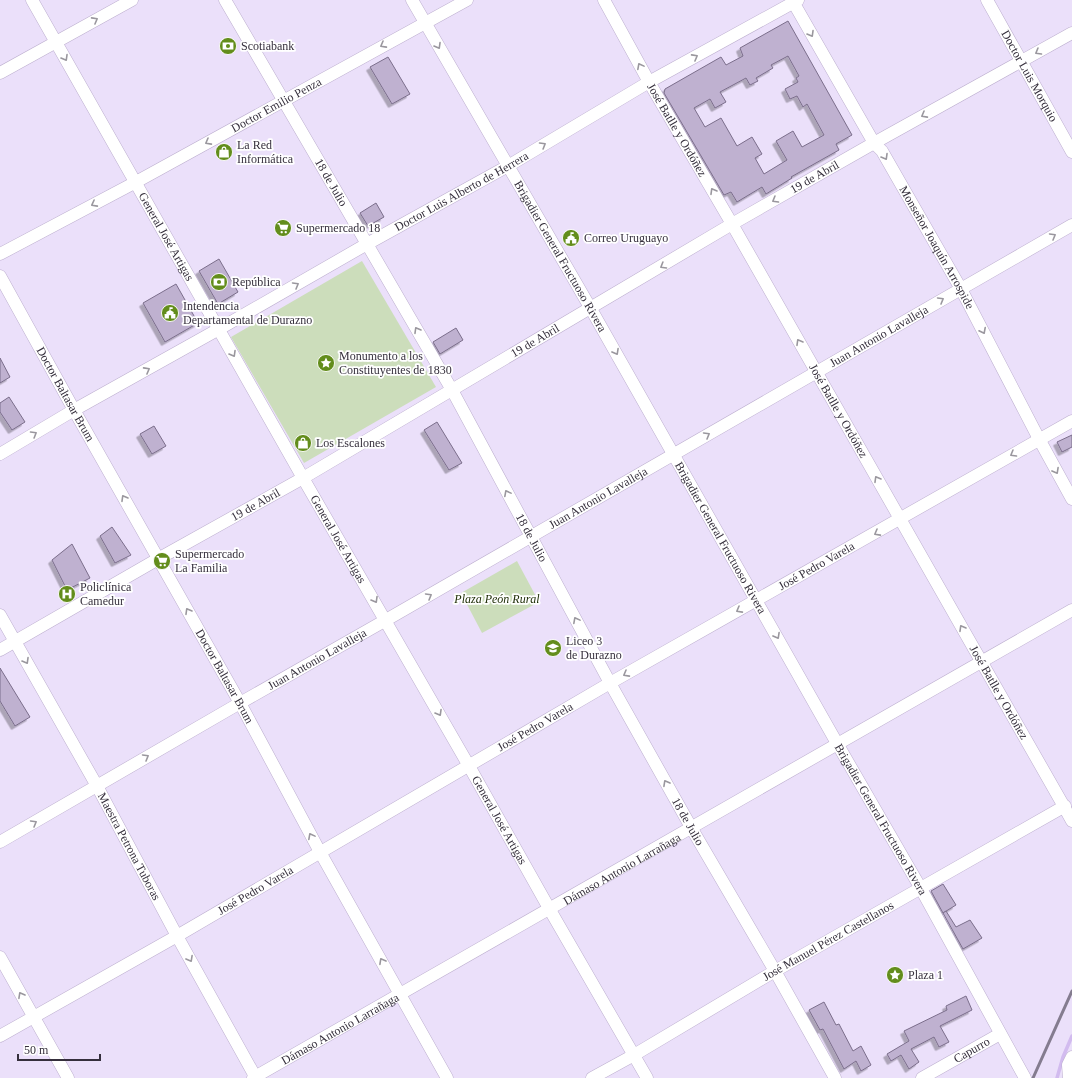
<svg xmlns="http://www.w3.org/2000/svg" width="1072" height="1078" font-family="'Times New Roman',serif">
	<style>
		.green { fill: #cdb }
		.lines { fill: none; stroke-linecap: round; stroke-linejoin: round }
		.stream { stroke: #d2bbef; stroke-width: 3.5 }
		.building { fill: #bfb1d0; stroke: #7b6e8b; fill-rule: evenodd; filter: url(#shadow) }
		.minor-casing { stroke: #bdafcf; stroke-width: 13 }
		.minor { stroke: #fff; stroke-width: 12 }
		.rail { stroke: #847c8f; stroke-width: 3 }
		.oneway { stroke: #9a979e }
		.labels { text-anchor: middle; dominant-baseline: central; stroke-width: 3.5; stroke-linejoin: round; paint-order: stroke }
		.poi-label { font-size: 12px; fill: #352f3c; stroke: #fff; text-anchor: start }
		.street-label { font-size: 12px; fill: #352f3c; stroke: #fff }
		.park-label { font-size: 12px; font-style: italic; fill: #202f08; stroke: #fff }
	</style>
	<defs>
		<filter id="shadow"><feDropShadow dx="-3.5" dy="3.5" stdDeviation="0" flood-color="#0004"/></filter>
	</defs>
	<rect width="100%" height="100%" fill="#ebe0fa"/>
	<g class="green">
		<path d="M362,261L436,387L304,463L231,337Z"/>
		<path d="M517,561L539,602L482,633L461,593Z"/>
	</g>
	<g class="lines">
		<path class="stream" d="M1057,1078L1063,1057L1072,1036"/>
	</g>
	<g class="building">
		<path d="M788,21L852,135L836,144L839,150L791,177L792,178L766,194L762,187L737,202L731,192L724,195L664,93L665,89L721,57L726,65L743,56L740,48ZM788,56L799,76L796,78L798,82L785,89L790,99L797,96L803,107L807,104L824,135L802,147L793,131L776,141L787,160L764,174L755,158L762,154L752,137L737,146L721,118L705,127L694,108L710,99L715,108L726,102L720,92L746,78L750,85L758,81L756,78L773,68L771,65Z"/>
		<path d="M388,57L410,94L392,104L370,67Z"/>
		<path d="M376,203L384,217L368,226L360,213Z"/>
		<path d="M219,259L238,292L218,304L199,271Z"/>
		<path d="M176,284L198,323L165,342L143,303Z"/>
		<path d="M456,328L463,340L440,354L433,342Z"/>
		<path d="M0,358L10,377L0,383Z"/>
		<path d="M9,397L25,422L12,430L0,412V403Z"/>
		<path d="M437,422L462,463L449,470L424,430Z"/>
		<path d="M154,426L166,446L152,454L140,434Z"/>
		<path d="M1072,435V447L1062,452L1057,442Z"/>
		<path d="M112,527L131,555L115,563L100,536Z"/>
		<path d="M72,544L90,578L67,590L52,560Z"/>
		<path d="M0,668L30,717L15,726L0,701Z"/>
		<path d="M943,884L956,905L943,913L931,891Z"/>
		<path d="M946,911L956,927L970,920L982,938L963,949L943,913Z"/>
		<path d="M966,996L972,1010L940,1026L949,1042L939,1047L934,1037L911,1049L919,1062L909,1069L901,1055L891,1061L887,1054L909,1041L904,1031L947,1010L946,1006Z"/>
		<path d="M824,1002L836,1025L839,1024L853,1051L861,1046L871,1065L861,1071L856,1061L844,1069L823,1029L820,1030L809,1010Z"/>
	</g>
	<g class="lines">
		<g class="minor-casing">
			<g id="minor">
				<path id="s1" d="M32,0L303,478L469,766L550,910L647,1078"/>
				<path id="s2" d="M225,0L452,390L610,683L692,829L775,971L835,1078"/>
				<path id="s3" d="M412,0L591,309L838,745L920,887L1025,1078"/>
				<path id="s4" d="M604,0L649,82L732,224L1062,803L1072,821"/>
				<path id="s5" d="M792,0L874,143L882,151L961,289L1039,439L1072,499"/>
				<path id="s6" d="M987,0L1072,152"/>
				<path d="M0,73L132,0"/>
				<path id="s7" d="M0,254L136,182L467,0"/>
				<path id="s8" d="M0,276L74,410L240,703L320,852L447,1078"/>
				<path id="s9" d="M0,454L74,410L219,329L367,244L508,166L649,82L798,0"/>
				<path id="s10" d="M0,615L97,786L177,936L256,1078"/>
				<path id="s11" d="M0,650L158,559L303,478L732,224L874,143L1072,33"/>
				<path id="s12" d="M0,842L240,703L386,620L1072,225"/>
				<path d="M0,957L68,1078"/>
				<path id="s13" d="M0,1036L177,936L610,683L1072,421"/>
				<path id="s14" d="M253,1078C527,924 800,768 1072,610"/>
				<path id="s15" d="M592,1078L634,1055L775,971L1065,806"/>
				<path id="s16" d="M922,1078L1000,1034"/>
				<path d="M1069,1078L1068,1065L1072,1057"/>
			</g>
		</g>
		<use href="#minor" class="minor"/>
		<path class="rail" d="M1033,1078L1072,991"/>
	</g>
	<defs><path id="oneway-chevron" d="M-2-3.5L2.5 0L-2 3.5" fill="none" stroke-width="1.6" stroke-linecap="round" stroke-linejoin="round"/></defs>
	<g class="oneway">
		<use href="#oneway-chevron" transform="translate(95 20) rotate(-29)"/>
		<use href="#oneway-chevron" transform="translate(811 34) rotate(60)"/>
		<use href="#oneway-chevron" transform="translate(383 45) rotate(151)"/>
		<use href="#oneway-chevron" transform="translate(438 46) rotate(60)"/>
		<use href="#oneway-chevron" transform="translate(1038 52) rotate(150)"/>
		<use href="#oneway-chevron" transform="translate(695 57) rotate(-29)"/>
		<use href="#oneway-chevron" transform="translate(65 58) rotate(60)"/>
		<use href="#oneway-chevron" transform="translate(640 66) rotate(-118)"/>
		<use href="#oneway-chevron" transform="translate(924 115) rotate(151)"/>
		<use href="#oneway-chevron" transform="translate(208 142) rotate(151)"/>
		<use href="#oneway-chevron" transform="translate(543 145) rotate(-31)"/>
		<use href="#oneway-chevron" transform="translate(885 157) rotate(60)"/>
		<use href="#oneway-chevron" transform="translate(713 191) rotate(-120)"/>
		<use href="#oneway-chevron" transform="translate(775 200) rotate(150)"/>
		<use href="#oneway-chevron" transform="translate(94 204) rotate(152)"/>
		<use href="#oneway-chevron" transform="translate(1053 236) rotate(-30)"/>
		<use href="#oneway-chevron" transform="translate(663 266) rotate(149)"/>
		<use href="#oneway-chevron" transform="translate(296 285) rotate(-30)"/>
		<use href="#oneway-chevron" transform="translate(941 300) rotate(-30)"/>
		<use href="#oneway-chevron" transform="translate(417 330) rotate(-120)"/>
		<use href="#oneway-chevron" transform="translate(983 331) rotate(63)"/>
		<use href="#oneway-chevron" transform="translate(799 342) rotate(-120)"/>
		<use href="#oneway-chevron" transform="translate(616 352) rotate(61)"/>
		<use href="#oneway-chevron" transform="translate(233 354) rotate(60)"/>
		<use href="#oneway-chevron" transform="translate(147 370) rotate(-29)"/>
		<use href="#oneway-chevron" transform="translate(34 434) rotate(-31)"/>
		<use href="#oneway-chevron" transform="translate(707 435) rotate(-30)"/>
		<use href="#oneway-chevron" transform="translate(1013 454) rotate(150)"/>
		<use href="#oneway-chevron" transform="translate(1056 471) rotate(61)"/>
		<use href="#oneway-chevron" transform="translate(877 479) rotate(-120)"/>
		<use href="#oneway-chevron" transform="translate(507 493) rotate(-118)"/>
		<use href="#oneway-chevron" transform="translate(124 498) rotate(-120)"/>
		<use href="#oneway-chevron" transform="translate(877 533) rotate(151)"/>
		<use href="#oneway-chevron" transform="translate(429 596) rotate(-30)"/>
		<use href="#oneway-chevron" transform="translate(375 600) rotate(60)"/>
		<use href="#oneway-chevron" transform="translate(739 610) rotate(151)"/>
		<use href="#oneway-chevron" transform="translate(188 611) rotate(-120)"/>
		<use href="#oneway-chevron" transform="translate(576 620) rotate(-118)"/>
		<use href="#oneway-chevron" transform="translate(962 628) rotate(-120)"/>
		<use href="#oneway-chevron" transform="translate(777 636) rotate(61)"/>
		<use href="#oneway-chevron" transform="translate(26 661) rotate(60)"/>
		<use href="#oneway-chevron" transform="translate(626 674) rotate(151)"/>
		<use href="#oneway-chevron" transform="translate(439 713) rotate(60)"/>
		<use href="#oneway-chevron" transform="translate(146 757) rotate(-30)"/>
		<use href="#oneway-chevron" transform="translate(666 783) rotate(-119)"/>
		<use href="#oneway-chevron" transform="translate(34 823) rotate(-30)"/>
		<use href="#oneway-chevron" transform="translate(311 836) rotate(-118)"/>
		<use href="#oneway-chevron" transform="translate(190 959) rotate(61)"/>
		<use href="#oneway-chevron" transform="translate(382 961) rotate(-119)"/>
		<use href="#oneway-chevron" transform="translate(21 995) rotate(-119)"/>
	</g>
	<defs>
		<g id="bank-disc" transform="scale(0.9)"><circle r="9.5" fill="#638d1c" stroke="#fff"/><path d="M-6-4H6V4H-6ZM0-2.3a2.3 2.3 0 1 0 0 4.6a2.3 2.3 0 1 0 0-4.6Z" fill="#fff"/></g>
		<g id="shop-disc" transform="scale(0.9)"><circle r="9.5" fill="#638d1c" stroke="#fff"/><path d="M-5-2.5h2.3a2.7 3.5 0 0 1 5.4 0H5L5.5 6h-11ZM-1.5-2.5h3a1.5 2.3 0 0 0-3 0Z" fill="#fff"/></g>
		<g id="supermarket-disc" transform="scale(0.9)"><circle r="9.5" fill="#638d1c" stroke="#fff"/><path d="M-6-5.5h2.5l.6 2H6L4.5 2H-2.5L-4.4-4H-6ZM-1.5 3.2a1.3 1.3 0 1 0 .1 0ZM3 3.2a1.3 1.3 0 1 0 .1 0Z" fill="#fff"/></g>
		<g id="civic-disc" transform="scale(0.9)"><circle r="9.5" fill="#638d1c" stroke="#fff"/><path d="M-.6-6.5H3V-4.5H.6V-3L4-1V1h2V6H-6V1h2V-1L-.6-3ZM-1.2 2.5V6h2.4V2.5Z" fill="#fff"/></g>
		<g id="sight-disc" transform="scale(0.9)"><circle r="9.5" fill="#638d1c" stroke="#fff"/><path d="M0-6L1.8-2.2L6-1.7L2.9 1.2L3.7 5.4L0 3.3L-3.7 5.4L-2.9 1.2L-6-1.7L-1.8-2.2Z" fill="#fff"/></g>
		<g id="hospital-disc" transform="scale(0.9)"><circle r="9.5" fill="#638d1c" stroke="#fff"/><path d="M-5-5h3v3.5h4V-5h3V5h-3V1.5h-4V5h-3Z" fill="#fff"/></g>
		<g id="school-disc" transform="scale(0.9)"><circle r="9.5" fill="#638d1c" stroke="#fff"/><path d="M0-5L7-2L0 1L-7-2ZM-4 1L0 2.5L4 1V4Q0 6-4 4Z" fill="#fff"/></g>
	</defs>
	<g fill-rule="evenodd">
		<use href="#bank-disc" x="228" y="46"/>
		<use href="#shop-disc" x="224" y="152"/>
		<use href="#supermarket-disc" x="283" y="228"/>
		<use href="#civic-disc" x="571" y="238"/>
		<use href="#bank-disc" x="219" y="282"/>
		<use href="#civic-disc" x="170" y="313"/>
		<use href="#sight-disc" x="326" y="363"/>
		<use href="#shop-disc" x="303" y="443"/>
		<use href="#supermarket-disc" x="162" y="561"/>
		<use href="#hospital-disc" x="67" y="594"/>
		<use href="#school-disc" x="553" y="648"/>
		<use href="#sight-disc" x="895" y="975"/>
	</g>
	<g class="labels">
		<g class="poi-label">
			<text x="241" y="46">Scotiabank</text>
			<text x="237" y="145">La Red<tspan x="237" dy="14">Informática</tspan></text>
			<text x="296" y="228">Supermercado 18</text>
			<text x="584" y="238">Correo Uruguayo</text>
			<text x="232" y="282">República</text>
			<text x="183" y="306">Intendencia<tspan x="183" dy="14">Departamental de Durazno</tspan></text>
			<text x="339" y="356">Monumento a los<tspan x="339" dy="14">Constituyentes de 1830</tspan></text>
			<text x="316" y="443">Los Escalones</text>
			<text x="175" y="554">Supermercado<tspan x="175" dy="14">La Familia</tspan></text>
			<text x="80" y="587">Policlínica<tspan x="80" dy="14">Camedur</tspan></text>
			<text x="566" y="641">Liceo 3<tspan x="566" dy="14">de Durazno</tspan></text>
			<text x="908" y="975">Plaza 1</text>
		</g>
		<g class="street-label">
			<text stroke="none"><textPath href="#s6" startOffset="87">Doctor Luis Morquio</textPath></text>
			<text stroke="none"><textPath href="#s7" startOffset="314">Doctor Emilio Penza</textPath></text>
			<text stroke="none"><textPath href="#s4" startOffset="149">José Batlle y Ordóñez</textPath></text>
			<text stroke="none"><textPath href="#s11" startOffset="942">19 de Abril</textPath></text>
			<text stroke="none"><textPath href="#s2" startOffset="211">18 de Julio</textPath></text>
			<text stroke="none"><textPath href="#s9" startOffset="531">Doctor Luis Alberto de Herrera</textPath></text>
			<text stroke="none"><textPath href="#s1" startOffset="272">General José Artigas</textPath></text>
			<text stroke="none"><textPath href="#s5" startOffset="287">Monseñor Joaquín Arrospide</textPath></text>
			<text stroke="none"><textPath href="#s3" startOffset="296">Brigadier General Fructuoso Rivera</textPath></text>
			<text stroke="none"><textPath href="#s12" startOffset="1014">Juan Antonio Lavalleja</textPath></text>
			<text stroke="none"><textPath href="#s11" startOffset="618">19 de Abril</textPath></text>
			<text stroke="none"><textPath href="#s8" startOffset="135">Doctor Baltasar Brum</textPath></text>
			<text stroke="none"><textPath href="#s4" startOffset="473">José Batlle y Ordóñez</textPath></text>
			<text stroke="none"><textPath href="#s12" startOffset="690">Juan Antonio Lavalleja</textPath></text>
			<text stroke="none"><textPath href="#s11" startOffset="294">19 de Abril</textPath></text>
			<text stroke="none"><textPath href="#s2" startOffset="619">18 de Julio</textPath></text>
			<text stroke="none"><textPath href="#s3" startOffset="620">Brigadier General Fructuoso Rivera</textPath></text>
			<text stroke="none"><textPath href="#s1" startOffset="620">General José Artigas</textPath></text>
			<text stroke="none"><textPath href="#s13" startOffset="942">José Pedro Varela</textPath></text>
			<text stroke="none"><textPath href="#s12" startOffset="366">Juan Antonio Lavalleja</textPath></text>
			<text stroke="none"><textPath href="#s8" startOffset="459">Doctor Baltasar Brum</textPath></text>
			<text stroke="none"><textPath href="#s4" startOffset="797">José Batlle y Ordóñez</textPath></text>
			<text stroke="none"><textPath href="#s13" startOffset="618">José Pedro Varela</textPath></text>
			<text stroke="none"><textPath href="#s3" startOffset="944">Brigadier General Fructuoso Rivera</textPath></text>
			<text stroke="none"><textPath href="#s1" startOffset="944">General José Artigas</textPath></text>
			<text stroke="none"><textPath href="#s2" startOffset="943">18 de Julio</textPath></text>
			<text stroke="none"><textPath href="#s10" startOffset="265">Maestra Petrona Tuboras</textPath></text>
			<text stroke="none"><textPath href="#s14" startOffset="424">Dámaso Antonio Larrañaga</textPath></text>
			<text stroke="none"><textPath href="#s13" startOffset="294">José Pedro Varela</textPath></text>
			<text stroke="none"><textPath href="#s15" startOffset="273">José Manuel Pérez Castellanos</textPath></text>
			<text stroke="none"><textPath href="#s14" startOffset="100">Dámaso Antonio Larrañaga</textPath></text>
			<text stroke="none"><textPath href="#s16" startOffset="57">Capurro</textPath></text>
		</g>
		<g class="park-label">
			<text x="497" y="599">Plaza Peón Rural</text>
		</g>
	</g>
	<path d="M18 1054v6h82v-6" fill="none" stroke="#352f3c" stroke-width="2"/>
	<text x="24" y="1054" font-size="12" fill="#352f3c" stroke="#ffffff" stroke-width="3" paint-order="stroke">50 m</text>
</svg>
